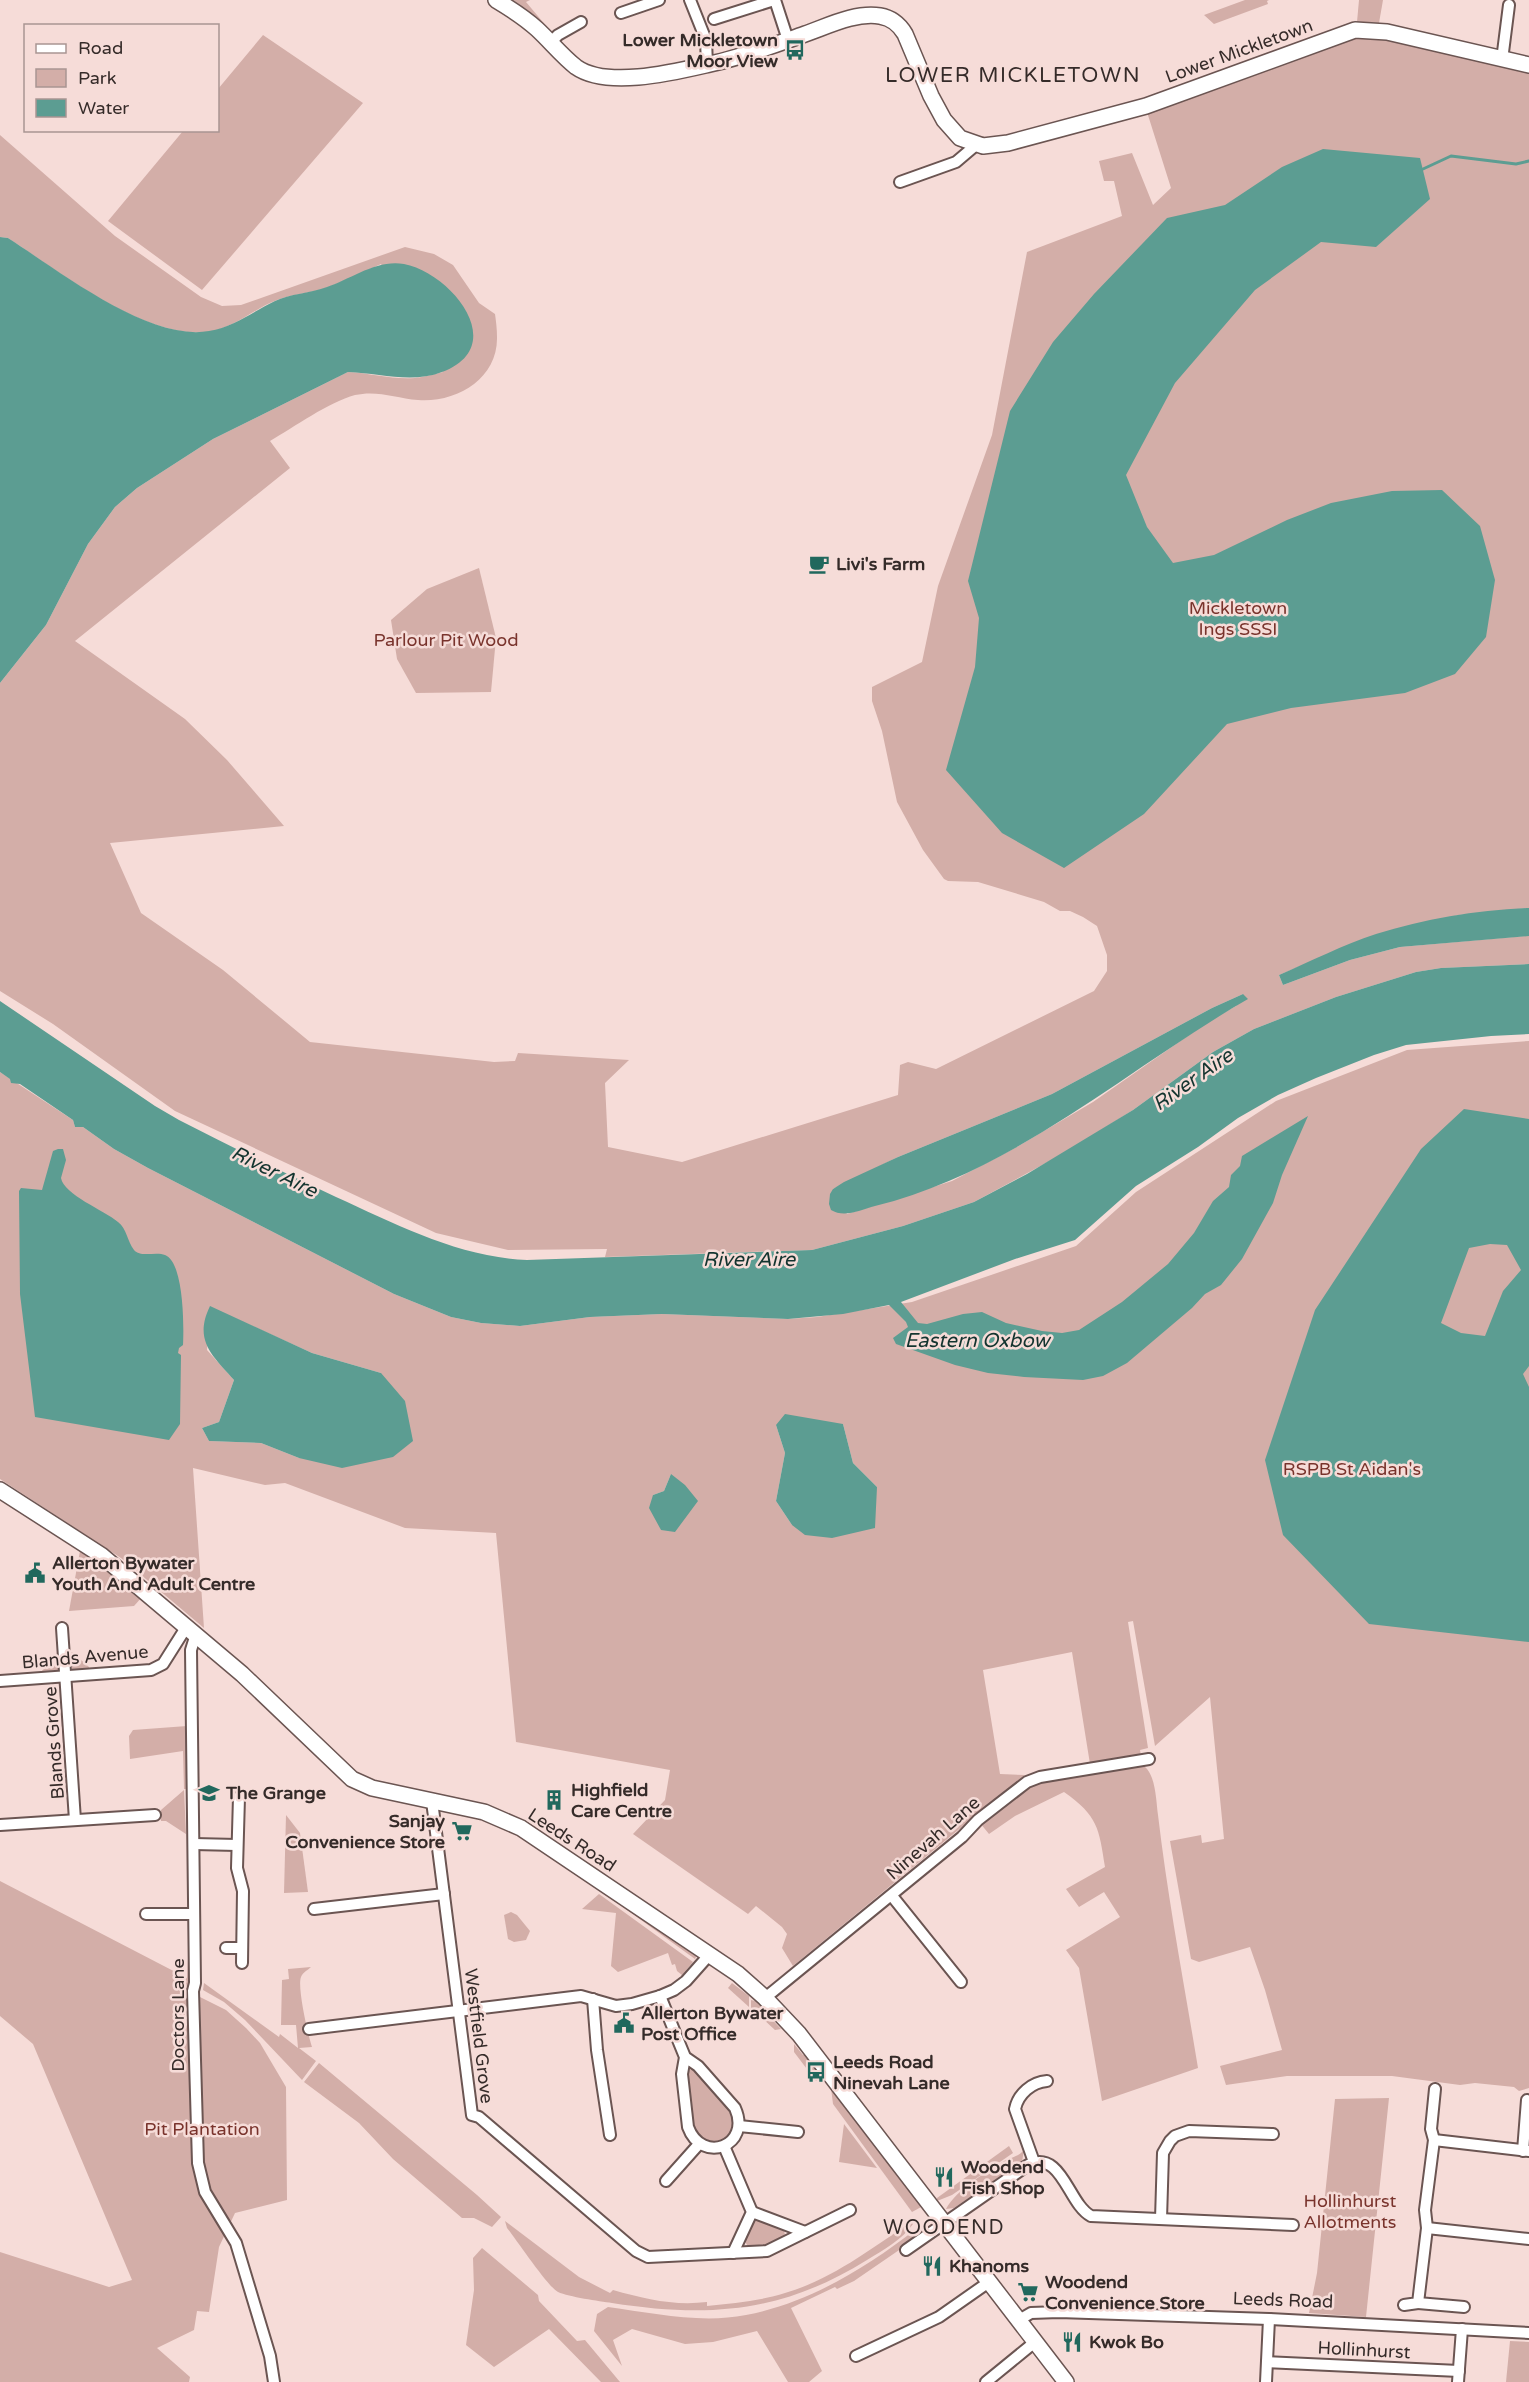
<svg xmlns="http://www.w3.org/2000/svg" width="1529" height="2382" font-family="'Varela Round',sans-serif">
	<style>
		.green { fill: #d3aea8; fill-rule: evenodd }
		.water { fill: #5c9d92; fill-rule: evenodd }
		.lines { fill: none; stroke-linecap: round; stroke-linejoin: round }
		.stream { stroke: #5c9d92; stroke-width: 3 }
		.street-casing { stroke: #6b5552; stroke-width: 14 }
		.secondary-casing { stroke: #6b5552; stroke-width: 18 }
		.street { stroke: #fff; stroke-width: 10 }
		.secondary { stroke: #fff; stroke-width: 15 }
		.labels { text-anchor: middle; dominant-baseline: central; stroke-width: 5; stroke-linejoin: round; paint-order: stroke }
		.poi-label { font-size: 18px; font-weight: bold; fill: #352b29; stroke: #f6dcd8; text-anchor: start }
		.street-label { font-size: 18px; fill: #352b29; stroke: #f6dcd8 }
		.park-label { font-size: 18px; fill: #79332c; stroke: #f6dcd8 }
		.water-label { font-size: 20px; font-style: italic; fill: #13342f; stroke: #f6dcd8 }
		.neighbourhood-label { font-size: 20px; letter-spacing: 1.5px; fill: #352b29; stroke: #f6dcd8 }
		.quarter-label { font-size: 21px; letter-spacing: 1.5px; fill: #352b29; stroke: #f6dcd8 }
	</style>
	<rect width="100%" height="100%" fill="#f6dcd8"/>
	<g class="green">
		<path d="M505,0H530L526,2L553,34H550Z"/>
		<path d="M1245,0H1269L1267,1L1268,4L1214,24L1204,15Z"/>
		<path d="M1359,0H1383L1379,23L1357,22Z"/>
		<path d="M263,35L363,103L202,290L108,221L183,131L218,130V89Z"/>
		<path d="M1367,36L1529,73V908L1459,915L1375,935L1279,975L1283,985L1350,960L1400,947L1525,936H1529V964L1441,968L1416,972L1336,997L1254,1029L1213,1052L1133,1110L1068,1151L974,1202L903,1226L812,1250L605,1257L607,1249L508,1250L436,1233L175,1111L53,1024L0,991V683L46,625L88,544L115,507L137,488L213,439L348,372C370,373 394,380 415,378C424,377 434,374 443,372L381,264C363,272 345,281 326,288C310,293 293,294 277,300C253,309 235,328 207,332C144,339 60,272 8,238L0,237V135L115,236L201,297L222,306L241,305L405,247L434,254L453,265L479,303L495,314C496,321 497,329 497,337C498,379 456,403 418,400C396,398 377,390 355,395C329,402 294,427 270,441L290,468L75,641L185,719L227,760L284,826L110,843L141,913L223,970L310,1042L494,1062L515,1061L518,1053L629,1060L605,1083L608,1147L682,1162L898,1095L900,1065L908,1062L936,1069L1094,991L1107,971V955L1097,926L1083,917L1070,911H1060L1044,902L978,882L948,881L944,879L923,850L897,802L882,731L872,701V687L922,662L938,586L992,435L1027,252L1122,216L1114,181H1104L1099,161L1132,153L1153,205L1171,188L1147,112L1185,100L1344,40ZM1243,994L1236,1006L1209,1021L1093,1102L1015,1148L952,1181L847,1214L833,1189L898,1157L1052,1094L1212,1008Z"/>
		<path d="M479,568L496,638L491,692L416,693L397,659L391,620L427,589Z"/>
		<path d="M1529,1041V2088L1519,2091L1514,2087L1475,2083L1460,2085L1392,2076H1287L1226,2085L1220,2066L1282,2050L1265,1990L1250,1947L1199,1962L1191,1959L1170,1841L1201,1835L1202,1843L1224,1839L1210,1697L1155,1746L1133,1621L1128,1622L1148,1748L1140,1750L1141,1756L1090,1764L1072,1652L983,1670L1000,1774L1025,1775L793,1966L782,1948L787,1934L782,1927L756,1906L748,1914L633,1834L665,1800L670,1770L516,1742L496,1533L405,1528L285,1483L265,1485L193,1468L204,1628L121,1558L0,1479V1072L73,1120L75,1127H83L114,1149L148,1168L394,1294L451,1317L481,1323L520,1326L590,1317L662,1314L788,1319L817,1317L912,1302L1076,1246L1136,1192L1276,1101L1407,1050ZM210,1307L312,1353L381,1373L299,1458L261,1443L209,1441L202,1428L219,1422L234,1380L207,1350ZM843,1424L853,1463L877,1487L792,1525L776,1501L785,1453L776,1425ZM671,1474L661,1530L653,1495L664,1491Z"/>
		<path d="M80,1551L142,1597L134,1606L69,1611Z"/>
		<path d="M72,1652L89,1667V1669H72L70,1654Z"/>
		<path d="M58,1653L60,1654L59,1670L41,1672Z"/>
		<path d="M187,1726L189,1789H184L183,1751L130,1759L129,1736L133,1730Z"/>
		<path d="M1142,1765C1156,1772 1156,1801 1158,1815C1168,1900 1184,1983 1198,2068L1102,2101L1079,1968L1066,1950L1120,1917L1104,1892L1079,1907L1066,1889L1105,1867C1099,1828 1098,1816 1064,1792L1015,1816L989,1834L980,1823L1031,1783Z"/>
		<path d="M184,1790L186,1834L166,1821H161V1810Z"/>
		<path d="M286,1815L300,1833L308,1892L284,1893Z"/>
		<path d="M0,1881L187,1978L189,1939L193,1940L192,1991L182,2023L191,2028L198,1996L226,2010L246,2028L260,2043L286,2087L287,2200L235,2213L219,2247L209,2312L197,2311L194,2330L157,2348L190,2377L189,2382H0V2252L109,2287L132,2280L33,2044L0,2016Z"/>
		<path d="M601,1891L697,1955L695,1959Z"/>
		<path d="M599,1894L693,1962L682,1975L677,1971L675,1964L672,1965L668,1953L618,1972L611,1966L616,1913L582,1909Z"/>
		<path d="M511,1912L517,1915L530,1931L526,1940L514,1942L508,1939L504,1915Z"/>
		<path d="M311,1967C308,1970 303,1972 301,1977C297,1987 308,2035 312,2047L299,2048L316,2061L302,2080L245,2020L224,2002L203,1990L204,1983L279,2037L280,2034L298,2048L296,2025H281L282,1980L289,1979L288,1969Z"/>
		<path d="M732,1983L749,1996V2007L728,1988Z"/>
		<path d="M751,2000L759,2002L764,2007V2011L781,2029L775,2030L751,2008Z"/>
		<path d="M794,2044L803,2055H807L819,2072L817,2073L820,2078L816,2081L794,2052Z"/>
		<path d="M319,2063L477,2195L501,2217L492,2227L474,2218H462L393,2159L359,2123L304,2082Z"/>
		<path d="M691,2069H695L736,2116L731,2136L720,2144L699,2139L692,2127L687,2073Z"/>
		<path d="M831,2088L923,2206L912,2212L833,2104Z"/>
		<path d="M1389,2098L1366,2317L1309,2313L1317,2273L1335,2099Z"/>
		<path d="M844,2124L877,2168L839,2162Z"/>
		<path d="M1009,2146L1013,2153L952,2195L937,2201V2198Z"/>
		<path d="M1024,2150L1022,2162L954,2208L946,2209C957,2189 985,2173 1004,2161C1012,2157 1018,2157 1024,2150Z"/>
		<path d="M755,2218L784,2228L785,2237L767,2247L749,2248L744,2240Z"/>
		<path d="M505,2221L579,2277L610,2293L613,2290C645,2299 674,2306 707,2302V2306C733,2303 760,2301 785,2293C831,2280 872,2248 911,2222L913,2224C902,2240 883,2250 867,2260C782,2313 708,2318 612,2303C599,2301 569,2297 558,2292C548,2287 516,2239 507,2228Z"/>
		<path d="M916,2229L921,2235L854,2281L837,2289L835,2287L791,2308L822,2371L809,2382H788L757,2331L713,2342L685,2344L632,2329L613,2340L622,2366L594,2331L597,2314L608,2307C653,2313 701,2324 746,2315C809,2303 866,2268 916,2229Z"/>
		<path d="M482,2248L538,2295L539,2301L577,2341L585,2340L620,2382H601L549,2329L494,2367L466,2345L474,2290L473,2258Z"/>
		<path d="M1510,2341L1529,2342V2382H1506Z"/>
	</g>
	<g class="water">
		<path d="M1323,149L1420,158L1430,199L1376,247L1321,242L1255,290L1175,383L1126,475L1147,527L1173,563L1214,555L1287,520L1331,503L1392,491L1442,490L1480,526L1495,580L1486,637L1455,674L1405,693L1291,708L1227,724L1144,814L1064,868L1002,833L946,770L975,667L979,618L968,581L1010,411L1053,342L1094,294L1167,218L1225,205L1282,167Z"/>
		<path d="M0,237L8,238C58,270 149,342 209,331C234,327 252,312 275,301C289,294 311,293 327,287C351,279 377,259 404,264C451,273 511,346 442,372C411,384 380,373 348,372L213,439L137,488L115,507L88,544L46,625L0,683Z"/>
		<path d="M1529,908V936L1400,947L1350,960L1283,985L1279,975C1311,961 1343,945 1376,934C1425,919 1477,910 1529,908Z"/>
		<path d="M1529,964V1034L1491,1036L1406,1045L1374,1055L1316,1078L1278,1095L1238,1118L1198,1147L1136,1186L1075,1240L1015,1259L901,1302L918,1323L927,1324L963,1314L982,1312L1006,1323L1042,1331L1062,1333L1079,1330L1122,1302L1168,1264L1194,1233L1213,1201L1229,1187L1231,1175L1240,1166L1242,1156L1308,1116L1282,1175L1273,1203L1242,1259L1221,1285L1205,1294L1192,1308L1127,1363L1103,1376L1083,1380L1024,1377L988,1373L955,1365L896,1344L893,1338L908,1327L906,1322L889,1305L843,1314L788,1319L662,1314L590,1317L520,1326L481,1323L451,1317L394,1294L148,1168L114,1149L83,1127H75L73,1120L20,1084L11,1083L10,1079L0,1072V1001L155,1106L179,1120C231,1147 283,1172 336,1197C398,1225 458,1257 527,1260L812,1250L903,1226L974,1202L1027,1174L1133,1110L1213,1052L1254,1029L1336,997L1416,972L1441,968Z"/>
		<path d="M1243,994L1248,999C1125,1070 1016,1171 875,1206C861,1210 844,1218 831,1210L829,1204L830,1194L833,1189L844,1182L898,1157L1052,1094L1212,1008Z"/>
		<path d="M1464,1109L1529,1119V1366L1523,1374L1529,1387V1642L1369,1624L1283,1535L1265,1460L1315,1310L1421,1149ZM1490,1244L1507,1245L1521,1270L1503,1291L1485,1336L1461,1333L1441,1323L1469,1248Z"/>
		<path d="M58,1149H63L66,1160L61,1178C64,1195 104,1210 118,1222C127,1229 127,1241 134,1250C141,1258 156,1251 165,1255C184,1262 184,1327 183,1345L179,1348L178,1353L181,1355L180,1424L169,1440L35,1417L20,1294L19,1191L21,1188L42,1190L53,1151Z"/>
		<path d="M210,1306L312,1353L381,1373L405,1401L413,1441L393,1457L342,1468L299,1458L261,1443L209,1441L202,1428L219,1422L234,1380C213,1356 193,1341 210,1306Z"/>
		<path d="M785,1414L843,1424L853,1463L877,1487L875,1528L832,1538L805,1535L792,1525L776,1501L785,1453L776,1425Z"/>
		<path d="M671,1474L685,1485L698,1501L675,1532L661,1530L649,1508L653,1495L664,1491Z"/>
	</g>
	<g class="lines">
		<path class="stream" d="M1423,169L1451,156L1516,164L1529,161"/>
		<g class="street-casing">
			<g id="street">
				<path d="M690,0L706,40L707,65"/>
				<path d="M775,0L788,40"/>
				<path d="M621,13L659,0"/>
				<path d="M714,19L774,0"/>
				<path d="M551,42L558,35L581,22"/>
				<path d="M1502,60L1509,5"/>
				<path d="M900,182L956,162L976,145"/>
				<path d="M62,1628L75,1820"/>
				<path d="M196,1634L191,1650L195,1983L193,1991L198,2163L205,2192L236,2243L270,2356L274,2382"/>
				<path d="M0,1681L151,1670L163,1664L187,1626"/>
				<path d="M239,1797L237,1868L243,1891L242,1963"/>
				<path d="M432,1801L472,2115L479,2117L636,2251L648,2257L767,2251L850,2210"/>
				<path d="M0,1825L155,1815"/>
				<path d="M194,1844L237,1845"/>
				<path d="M892,1896L961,1982"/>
				<path d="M314,1909L444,1894"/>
				<path d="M146,1914H194"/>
				<path d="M226,1948H242"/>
				<path d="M660,1996L685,2057L698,2066L735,2108C752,2146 702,2165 688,2127L682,2074L685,2057"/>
				<path d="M765,1998L962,1837L978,1820L1027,1782L1040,1777L1149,1759"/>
				<path d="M593,1999L597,2050L610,2135"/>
				<path d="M309,2029L581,1996L616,2006L632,2004L660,1996L674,1990L686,1981L710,1954"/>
				<path d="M739,2126L798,2132"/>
				<path d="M1434,2140L1529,2151"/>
				<path d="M724,2146L752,2212L733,2253"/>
				<path d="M1523,2151L1527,2100"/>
				<path d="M1034,2162L1015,2109C1018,2094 1032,2082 1047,2081"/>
				<path d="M666,2181L699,2144"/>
				<path d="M752,2212L805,2232"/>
				<path d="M1161,2219L1163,2153L1170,2141L1175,2136L1189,2131L1273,2134"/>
				<path d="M1427,2228L1529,2239"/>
				<path d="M906,2250L1028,2165C1062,2149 1068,2204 1091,2216L1293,2225"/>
				<path d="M1418,2303L1464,2307"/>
				<path d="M1404,2305L1418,2303L1427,2228L1425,2210L1434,2140L1431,2129L1435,2089"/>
				<path d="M1019,2320L1031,2313L1059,2312L1269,2319L1529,2333"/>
				<path d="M856,2356L939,2317L989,2282"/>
				<path d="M1267,2362L1459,2371"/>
				<path d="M986,2382L1035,2342"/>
				<path d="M1266,2382L1269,2319"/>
				<path d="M1458,2382L1462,2329"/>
			</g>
		</g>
		<g class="secondary-casing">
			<g id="secondary">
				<path d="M496,0C511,9 524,17 537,29C550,41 562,56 576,67C607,89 675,72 710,64C743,57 774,45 805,34C828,26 855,12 880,16C892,18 899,24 905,34L931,96L944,120L960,138L983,146L1008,143L1146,106L1355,30L1387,32L1529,65"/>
				<path d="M0,1490L101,1555L242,1674L352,1779L372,1788L484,1812L521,1828L738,1974L765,1998L799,2034L1066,2382"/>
			</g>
		</g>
		<use href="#street" class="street"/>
		<use href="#secondary" class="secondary"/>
	</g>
	<defs>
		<g id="bus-bare" transform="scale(1.62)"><path d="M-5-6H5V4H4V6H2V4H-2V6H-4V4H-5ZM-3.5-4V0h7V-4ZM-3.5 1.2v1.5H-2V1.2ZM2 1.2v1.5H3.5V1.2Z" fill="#21685d" stroke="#f6dcd8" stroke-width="2.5" paint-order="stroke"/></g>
		<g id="cafe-bare" transform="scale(1.62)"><path d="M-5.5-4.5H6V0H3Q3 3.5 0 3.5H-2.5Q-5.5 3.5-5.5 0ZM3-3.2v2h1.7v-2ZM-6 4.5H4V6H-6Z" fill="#21685d" stroke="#f6dcd8" stroke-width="2.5" paint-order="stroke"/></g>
		<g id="civic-bare" transform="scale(1.62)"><path d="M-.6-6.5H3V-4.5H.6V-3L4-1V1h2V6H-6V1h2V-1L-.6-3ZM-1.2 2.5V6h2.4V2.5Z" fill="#21685d" stroke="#f6dcd8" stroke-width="2.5" paint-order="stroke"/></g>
		<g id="school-bare" transform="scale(1.62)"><path d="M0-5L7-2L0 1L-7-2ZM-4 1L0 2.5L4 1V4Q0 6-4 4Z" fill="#21685d" stroke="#f6dcd8" stroke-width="2.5" paint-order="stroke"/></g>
		<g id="building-bare" transform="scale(1.62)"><path d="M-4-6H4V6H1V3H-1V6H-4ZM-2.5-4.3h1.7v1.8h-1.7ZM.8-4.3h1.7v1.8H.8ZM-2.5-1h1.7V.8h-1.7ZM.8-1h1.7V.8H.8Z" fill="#21685d" stroke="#f6dcd8" stroke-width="2.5" paint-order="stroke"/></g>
		<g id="supermarket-bare" transform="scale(1.62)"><path d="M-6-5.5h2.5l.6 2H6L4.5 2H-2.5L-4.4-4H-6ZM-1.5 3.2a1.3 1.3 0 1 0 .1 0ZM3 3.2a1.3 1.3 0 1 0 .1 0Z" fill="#21685d" stroke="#f6dcd8" stroke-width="2.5" paint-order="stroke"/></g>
		<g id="restaurant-bare" transform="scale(1.62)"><path d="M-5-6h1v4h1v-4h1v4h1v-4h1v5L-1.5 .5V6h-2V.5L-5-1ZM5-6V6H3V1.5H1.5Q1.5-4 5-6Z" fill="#21685d" stroke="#f6dcd8" stroke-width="2.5" paint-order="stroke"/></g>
	</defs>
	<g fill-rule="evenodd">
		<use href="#bus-bare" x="795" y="50"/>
		<use href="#cafe-bare" x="819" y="564"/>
		<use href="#civic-bare" x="35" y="1573"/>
		<use href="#school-bare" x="209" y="1793"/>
		<use href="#building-bare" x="554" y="1800"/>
		<use href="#supermarket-bare" x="462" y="1831"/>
		<use href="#civic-bare" x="624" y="2023"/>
		<use href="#bus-bare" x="816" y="2072"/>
		<use href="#restaurant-bare" x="944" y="2177"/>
		<use href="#restaurant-bare" x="932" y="2266"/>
		<use href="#supermarket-bare" x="1028" y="2292"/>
		<use href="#restaurant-bare" x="1072" y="2342"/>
	</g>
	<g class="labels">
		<g class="poi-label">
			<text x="778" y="40" text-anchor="end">Lower Mickletown<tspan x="778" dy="21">Moor View</tspan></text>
			<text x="836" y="564">Livi's Farm</text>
			<text x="52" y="1563">Allerton Bywater<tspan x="52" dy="21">Youth And Adult Centre</tspan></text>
			<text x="571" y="1790">Highfield<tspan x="571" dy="21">Care Centre</tspan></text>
			<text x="226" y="1793">The Grange</text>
			<text x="445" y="1821" text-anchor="end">Sanjay<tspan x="445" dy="21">Convenience Store</tspan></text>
			<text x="641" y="2013">Allerton Bywater<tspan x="641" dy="21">Post Office</tspan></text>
			<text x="833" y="2062">Leeds Road<tspan x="833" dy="21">Ninevah Lane</tspan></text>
			<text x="961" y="2167">Woodend<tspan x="961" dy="21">Fish Shop</tspan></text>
			<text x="949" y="2266">Khanoms</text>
			<text x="1045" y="2282">Woodend<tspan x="1045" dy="21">Convenience Store</tspan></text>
			<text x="1089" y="2342">Kwok Bo</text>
		</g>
		<g class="street-label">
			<text transform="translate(1239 51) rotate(-20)">Lower Mickletown</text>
			<text transform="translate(85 1657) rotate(-5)">Blands Avenue</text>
			<text transform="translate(54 1743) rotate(-94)">Blands Grove</text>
			<text transform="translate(933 1838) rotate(-41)">Ninevah Lane</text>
			<text transform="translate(572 1840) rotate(33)">Leeds Road</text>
			<text transform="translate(178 2015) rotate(-90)">Doctors Lane</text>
			<text transform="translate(479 2036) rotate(83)">Westfield Grove</text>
			<text transform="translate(1283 2300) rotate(2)">Leeds Road</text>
			<text transform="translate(1364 2350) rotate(3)">Hollinhurst</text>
		</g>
		<g class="park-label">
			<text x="1238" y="608">Mickletown<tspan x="1238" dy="21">Ings SSSI</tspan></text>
			<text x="446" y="640">Parlour Pit Wood</text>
			<text x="1352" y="1469">RSPB St Aidan's</text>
			<text x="202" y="2129">Pit Plantation</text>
			<text x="1350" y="2201">Hollinhurst<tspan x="1350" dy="21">Allotments</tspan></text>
		</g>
		<g class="water-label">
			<text transform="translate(1193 1080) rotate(-35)">River Aire</text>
			<text transform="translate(274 1172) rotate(26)">River Aire</text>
			<text x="749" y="1260">River Aire</text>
			<text x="977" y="1341">Eastern Oxbow</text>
		</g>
		<g class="neighbourhood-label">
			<text x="944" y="2228">WOODEND</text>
		</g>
		<g class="quarter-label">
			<text x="1013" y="75">LOWER MICKLETOWN</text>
		</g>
	</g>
	<rect x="24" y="24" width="195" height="108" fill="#f6dcd8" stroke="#a99592" stroke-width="1.5"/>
	<rect x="36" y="44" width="30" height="9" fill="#ffffff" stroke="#a99592" stroke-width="1.5"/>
	<text x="78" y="54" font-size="18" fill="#352b29">Road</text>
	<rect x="36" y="69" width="30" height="18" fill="#d3aea8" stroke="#a99592" stroke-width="1.5"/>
	<text x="78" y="84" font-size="18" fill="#352b29">Park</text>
	<rect x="36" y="99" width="30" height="18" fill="#5c9d92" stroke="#a99592" stroke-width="1.5"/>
	<text x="78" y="114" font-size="18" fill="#352b29">Water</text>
</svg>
